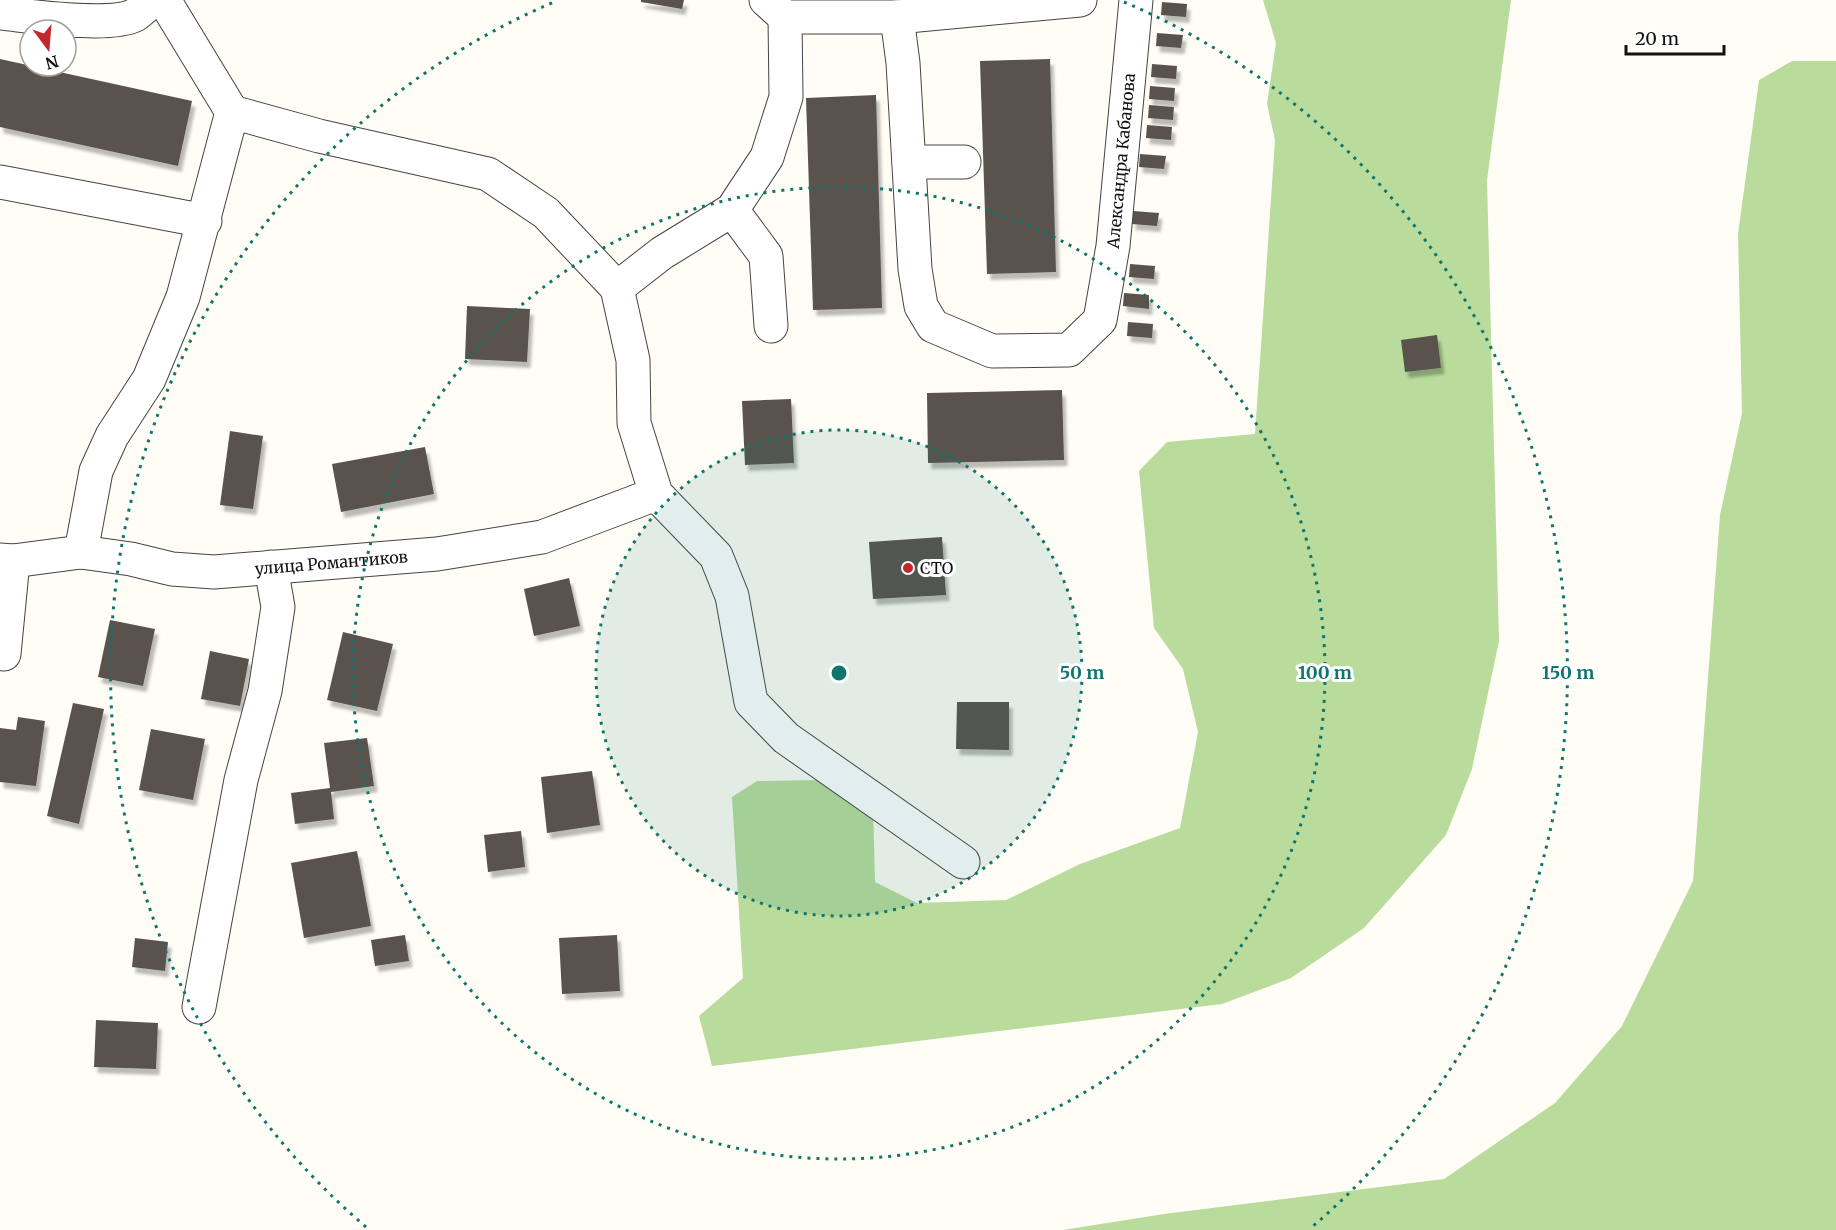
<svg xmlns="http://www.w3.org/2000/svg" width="1836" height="1230" font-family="Merriweather,serif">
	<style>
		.forest { fill: #b9dc9c }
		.building { fill: #5a524d; filter: url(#shadow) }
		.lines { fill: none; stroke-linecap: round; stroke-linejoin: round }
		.minor-casing { stroke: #444; stroke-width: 35 }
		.minor { stroke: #fff; stroke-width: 33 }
		.ring { fill: none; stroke: #0f766e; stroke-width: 3; stroke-dasharray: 3 6 }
		.poi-dot { fill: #c4262e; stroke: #fff; stroke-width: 2 }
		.labels { text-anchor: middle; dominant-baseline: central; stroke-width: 6; stroke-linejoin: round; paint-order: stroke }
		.street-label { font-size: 16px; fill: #111; stroke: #fff }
		.poi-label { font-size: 16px; fill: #111; stroke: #fff; text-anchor: start }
		.centre { fill: #0f766e; stroke: #fff; stroke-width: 3 }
		.ring-label { font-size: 18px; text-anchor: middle; font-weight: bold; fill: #0f766e; stroke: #fff; stroke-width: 6; stroke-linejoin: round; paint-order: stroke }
	</style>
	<defs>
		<filter id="shadow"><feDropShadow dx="3.5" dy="6" stdDeviation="1.5" flood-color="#0004"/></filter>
	</defs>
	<rect width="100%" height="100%" fill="#fffdf5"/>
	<g class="forest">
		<path d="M1263,0H1511L1487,180L1499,641L1472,769L1446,835L1364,928L1291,978L1222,1004L712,1066L699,1016L743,978L732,797L757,781L825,780L873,806L875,882L917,903L1006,900L1080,864L1180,828L1198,732L1183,669L1154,628L1139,471L1167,442L1255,434L1275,140L1267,104L1276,43Z"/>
		<path d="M1792,61H1836V1230H1063L1164,1214L1444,1179L1555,1103L1622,1026L1693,881L1720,515L1742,413L1738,234L1759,80Z"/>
	</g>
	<g class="building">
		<path d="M641,0H684L682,9L641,2Z"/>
		<path d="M1162,2L1187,4L1186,17L1161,15Z"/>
		<path d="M1157,33L1183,35L1181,48L1156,46Z"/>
		<path d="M0,59L192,101L178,166L0,127Z"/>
		<path d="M1050,59L1056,272L987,274L980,61Z"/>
		<path d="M1152,64L1177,66L1176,79L1151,77Z"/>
		<path d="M1150,86L1175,88L1174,101L1149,99Z"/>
		<path d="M876,95L882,308L813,310L806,98Z"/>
		<path d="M1149,105L1174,107L1173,120L1148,118Z"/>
		<path d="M1147,125L1172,127L1171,140L1146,138Z"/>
		<path d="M1140,154L1166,156L1164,169L1139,167Z"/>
		<path d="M1133,211L1159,213L1157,226L1132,224Z"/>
		<path d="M1130,264L1155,266L1154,279L1129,277Z"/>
		<path d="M1124,293L1149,295V309L1123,306Z"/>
		<path d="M467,306L530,309L527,362L465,359Z"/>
		<path d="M1128,322L1153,324L1152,338L1127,336Z"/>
		<path d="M1437,335L1441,368L1405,372L1401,340Z"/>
		<path d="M1062,390L1064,460L928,463L927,393Z"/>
		<path d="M791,399L794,463L745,465L742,401Z"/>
		<path d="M230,431L263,436L253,509L220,505Z"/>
		<path d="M425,447L434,494L341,512L332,464Z"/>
		<path d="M942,537L946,595L873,599L869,542Z"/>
		<path d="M569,578L580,626L534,636L524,589Z"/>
		<path d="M110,620L155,629L143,686L98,677Z"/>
		<path d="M343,632L393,644L377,711L327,700Z"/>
		<path d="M210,651L249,659L240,706L201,699Z"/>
		<path d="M957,702H1009V750L956,749Z"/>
		<path d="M73,703L104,709L79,824L47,816Z"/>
		<path d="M18,717L45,721L36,786L0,782V728L16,730Z"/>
		<path d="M151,729L205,739L193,800L139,790Z"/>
		<path d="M367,738L374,786L331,792L334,819L295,824L291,793L330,788L324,743Z"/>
		<path d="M592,771L600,825L547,833L541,777Z"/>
		<path d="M521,831L525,867L488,872L484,835Z"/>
		<path d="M357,851L371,926L304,938L291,863Z"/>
		<path d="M405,935L409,961L375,966L371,940Z"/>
		<path d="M617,935L620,991L562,994L559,938Z"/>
		<path d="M135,938L168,942L165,971L132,967Z"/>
		<path d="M96,1020L158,1023L156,1069L94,1067Z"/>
	</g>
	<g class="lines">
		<g class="minor-casing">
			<g id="minor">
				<path d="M164,0L232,112"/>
				<path id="s1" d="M766,0L785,17H897L903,63L915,269L921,306L933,326L992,351L1069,350L1100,320L1113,246L1136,0"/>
				<path d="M0,13C30,16 110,28 135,15C141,11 147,5 153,0"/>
				<path d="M897,17L1080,0"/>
				<path d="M909,162H964"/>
				<path d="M0,182L205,221"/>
				<path d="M732,210L766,256L771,326"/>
				<path d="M617,288L633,360L634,423L656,494L716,556L732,596L751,702L786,738L963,862"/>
				<path d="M81,552L96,471L112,436L149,379L183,297L232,112L319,136L488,174L546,213L617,288L662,253L732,210L767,157L786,97L785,17"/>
				<path id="s2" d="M0,560L13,561L81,552L131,559L172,569L214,572L437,554L542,537L656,494"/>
				<path d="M4,654L13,561"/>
				<path d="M199,1007L241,780L265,691L278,607L271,567"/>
			</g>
		</g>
		<use href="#minor" class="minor"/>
	</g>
	<circle cx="839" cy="673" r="243" fill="#0f766e" fill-opacity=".12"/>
	<g class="ring">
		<circle cx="839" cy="673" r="243"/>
		<circle cx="839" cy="673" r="486"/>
		<path d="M366 1227A729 729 0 0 1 554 2M1124 2A729 729 0 0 1 1312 1227"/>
	</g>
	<circle class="poi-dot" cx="908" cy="568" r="6"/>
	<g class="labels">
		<g class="street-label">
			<text stroke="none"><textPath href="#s1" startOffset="796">Александра Кабанова</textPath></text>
			<text stroke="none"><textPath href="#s2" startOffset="334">улица Романтиков</textPath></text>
		</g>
		<g class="poi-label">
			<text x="920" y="568">СТО</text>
		</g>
	</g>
	<circle cx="839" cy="673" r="9" class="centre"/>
	<g class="ring-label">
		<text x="1082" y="679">50 m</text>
		<text x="1325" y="679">100 m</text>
		<text x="1568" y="679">150 m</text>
	</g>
	<g transform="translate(48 48) rotate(164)"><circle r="28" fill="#ffffff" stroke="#a0a0a0" stroke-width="1.5"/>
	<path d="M0-4.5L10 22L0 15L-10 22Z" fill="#c4262e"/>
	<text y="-9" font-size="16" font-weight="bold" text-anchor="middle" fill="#111111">N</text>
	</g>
	<path d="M1626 45v9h98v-9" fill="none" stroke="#111111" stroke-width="3"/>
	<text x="1635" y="45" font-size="18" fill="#111111" stroke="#ffffff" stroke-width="4.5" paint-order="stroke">20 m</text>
</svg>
